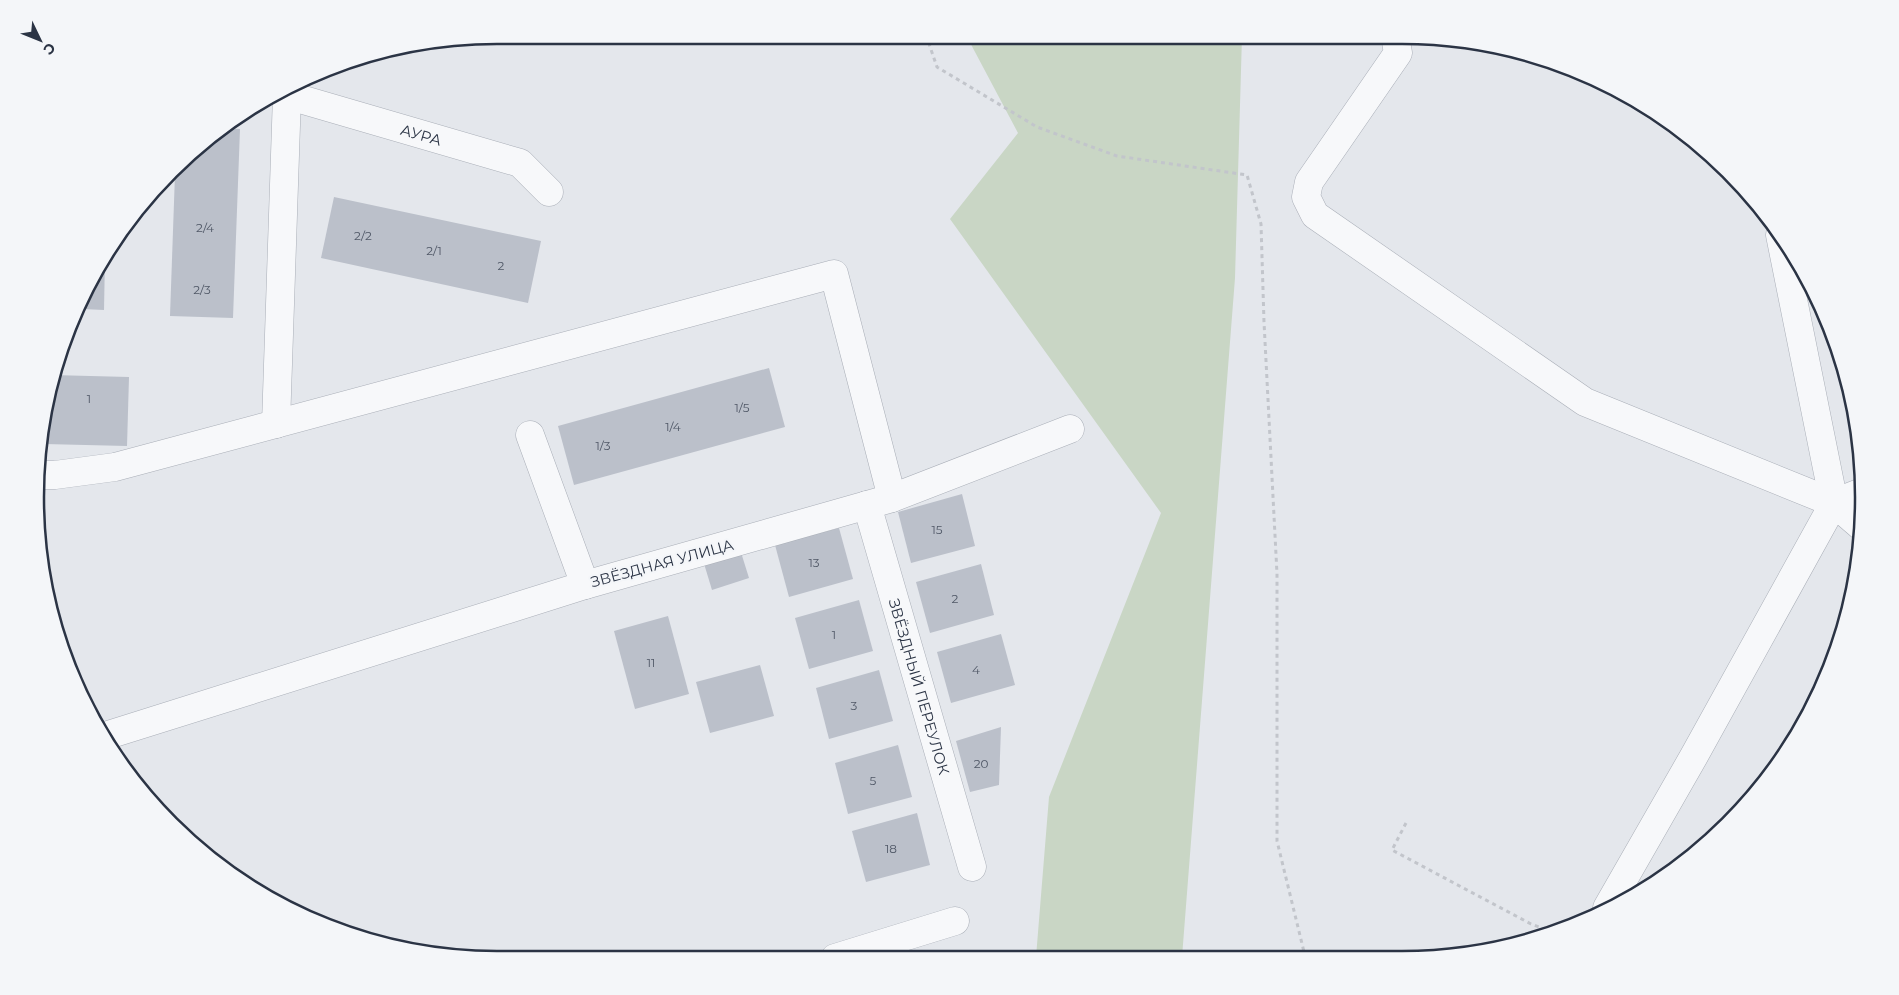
<svg xmlns="http://www.w3.org/2000/svg" width="1899" height="995" font-family="Montserrat,sans-serif">
	<style>
		.green { fill: #c9d6c5 }
		.building { fill: #bbc0ca }
		.lines { fill: none; stroke-linecap: round; stroke-linejoin: round }
		.minor-casing { stroke: #a9aeb7; stroke-width: 29 }
		.path { stroke: #c2c5cb; stroke-width: 3; stroke-dasharray: 4 4; stroke-linecap: butt }
		.minor { stroke: #f7f8fa; stroke-width: 28 }
		.labels { text-anchor: middle; dominant-baseline: central; stroke-width: 4.5; stroke-linejoin: round; paint-order: stroke }
		.number-label { font-size: 12px; fill: #4f5766 }
		.street-label { font-size: 15px; fill: #2b3445; stroke: #f4f6f9 }
		.rim { fill: none; stroke: #2b3445; stroke-width: 2.5 }
	</style>
	<rect width="100%" height="100%" fill="#e4e7ec"/>
	<path class="green" d="M966,35L1242,36L1235,278L1182,957H1036L1049,797L1161,513L950,219L1018,133Z"/>
	<g class="building">
		<path d="M221,128L240,129L233,318L170,316L175,174L216,131Z"/>
		<path d="M334,197L541,241L528,303L321,258Z"/>
		<path d="M105,257L104,310L82,309Z"/>
		<path d="M769,368L785,427L574,485L558,426Z"/>
		<path d="M52,375L129,377L127,446L44,444Z"/>
		<path d="M962,494L975,546L911,563L898,512Z"/>
		<path d="M839,528L853,579L789,597L775,545Z"/>
		<path d="M739,546L749,578L712,590L702,557Z"/>
		<path d="M981,564L994,615L930,633L916,582Z"/>
		<path d="M859,600L873,651L809,669L795,618Z"/>
		<path d="M668,616L689,694L635,709L614,631Z"/>
		<path d="M1001,634L1015,685L951,703L937,652Z"/>
		<path d="M760,665L774,716L710,733L696,682Z"/>
		<path d="M879,670L893,721L829,739L816,688Z"/>
		<path d="M1001,727L999,785L970,792L956,741Z"/>
		<path d="M898,745L912,797L848,814L835,763Z"/>
		<path d="M917,813L930,865L866,882L852,831Z"/>
	</g>
	<g class="lines">
		<g class="minor-casing">
			<g id="minor">
				<path d="M1395,36L1398,53L1309,182L1306,197L1315,215L1585,402L1834,503L1862,492"/>
				<path id="s1" d="M283,94L520,163L549,192"/>
				<path d="M1780,235L1834,503"/>
				<path d="M276,424L287,95"/>
				<path d="M41,475H55L115,467L834,274L892,498L585,585L530,435"/>
				<path d="M892,498L1070,429"/>
				<path id="s2" d="M867,505L972,867"/>
				<path d="M108,735L585,585"/>
				<path d="M1607,908L1694,756L1834,503L1863,528"/>
				<path d="M835,958L955,921"/>
			</g>
		</g>
		<g class="path">
			<path d="M926,35L937,67L1037,127L1117,156L1247,175L1261,224L1264,322L1277,574V841L1305,956"/>
			<path d="M1406,823L1392,850L1531,924L1552,932"/>
		</g>
		<use href="#minor" class="minor"/>
	</g>
	<g class="labels">
		<g class="number-label">
			<text x="205" y="227">2/4</text>
			<text x="363" y="235">2/2</text>
			<text x="434" y="250">2/1</text>
			<text x="501" y="265">2</text>
			<text x="202" y="289">2/3</text>
			<text x="89" y="398">1</text>
			<text x="742" y="407">1/5</text>
			<text x="673" y="426">1/4</text>
			<text x="603" y="445">1/3</text>
			<text x="937" y="529">15</text>
			<text x="814" y="562">13</text>
			<text x="955" y="598">2</text>
			<text x="834" y="634">1</text>
			<text x="651" y="662">11</text>
			<text x="976" y="669">4</text>
			<text x="854" y="705">3</text>
			<text x="981" y="763">20</text>
			<text x="873" y="780">5</text>
			<text x="891" y="848">18</text>
		</g>
		<g class="street-label">
			<text stroke="none"><textPath href="#s1" startOffset="144">АУРА</textPath></text>
			<text transform="translate(662 563) rotate(-15)">ЗВЁЗДНАЯ УЛИЦА</text>
			<text stroke="none"><textPath href="#s2" startOffset="189">ЗВЁЗДНЫЙ ПЕРЕУЛОК</textPath></text>
		</g>
	</g>
	<path d="M0 0H1899V995H0ZM497 44H1402A453 453 0 0 1 1855 497V498A453 453 0 0 1 1402 951H497A453 453 0 0 1 44 498V497A453 453 0 0 1 497 44Z" fill="#f4f6f9" fill-rule="evenodd"/>
	<path class="rim" d="M497 44H1402A453 453 0 0 1 1855 497V498A453 453 0 0 1 1402 951H497A453 453 0 0 1 44 498V497A453 453 0 0 1 497 44Z"/>
	<g transform="translate(40 40) rotate(133)" stroke="#f4f6f9" stroke-width="4" paint-order="stroke">
	<path d="M0-4L9 19L0 12L-9 19Z" fill="#2b3445"/>
	<text y="-8" font-size="14" font-weight="bold" text-anchor="middle" fill="#2b3445">С</text>
	</g>
</svg>
